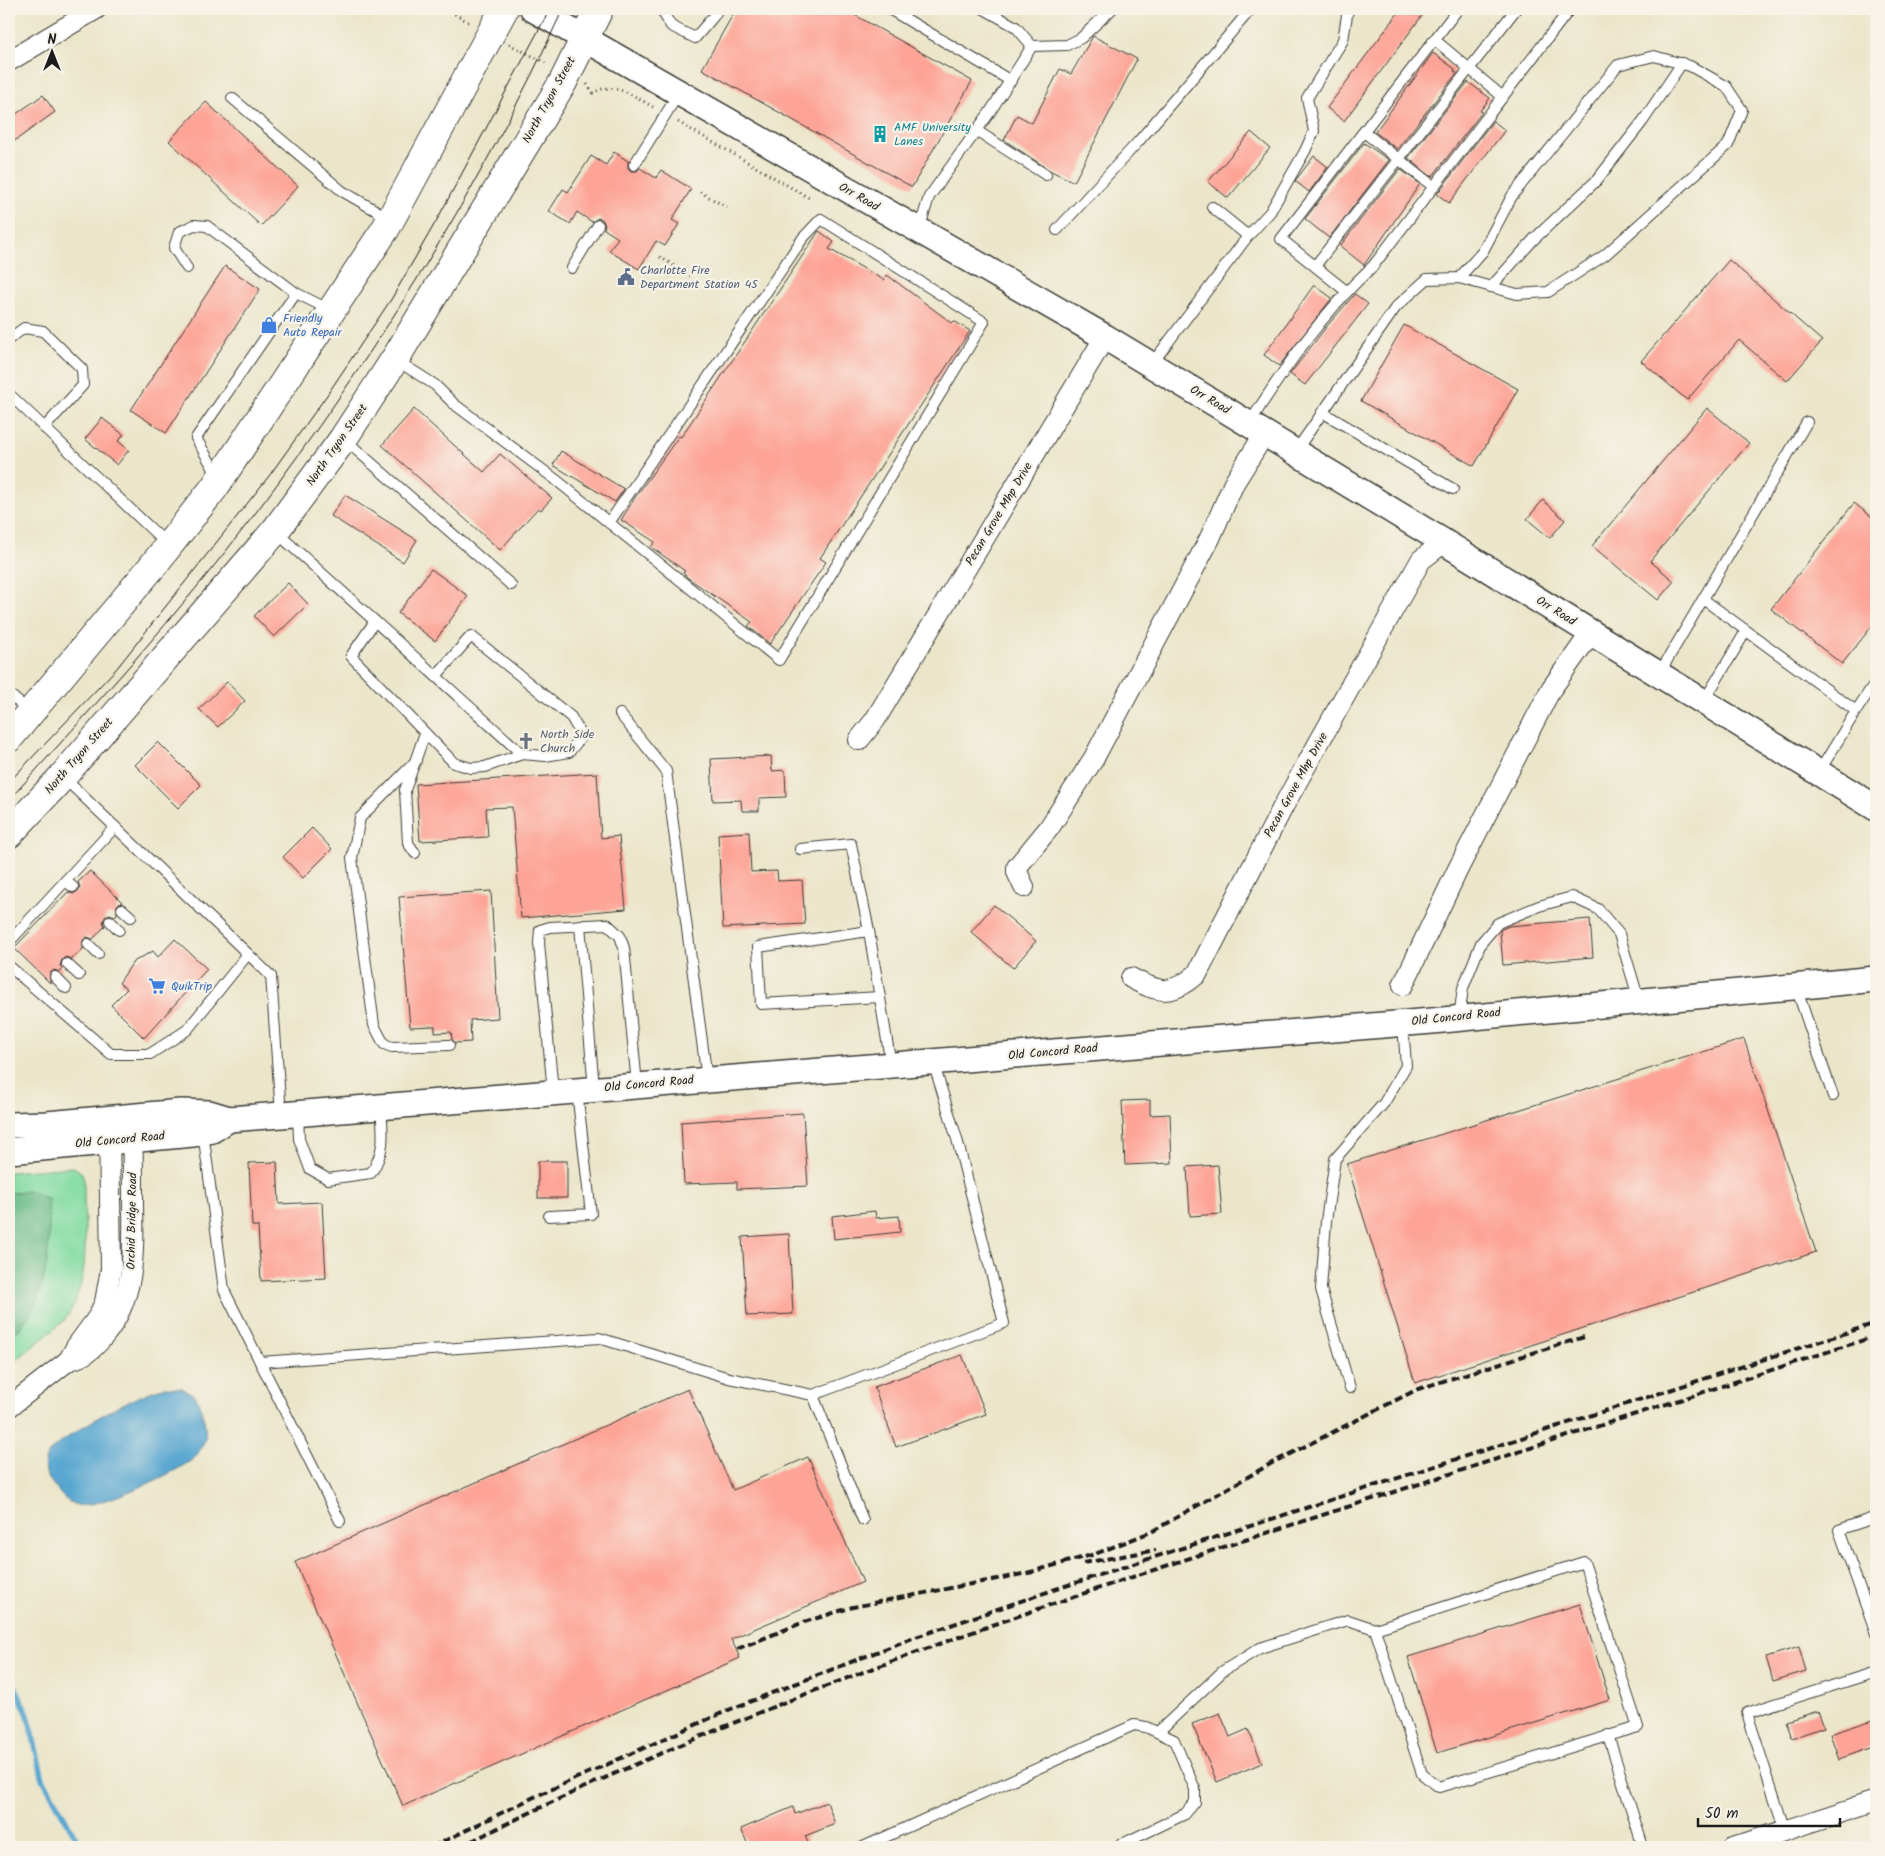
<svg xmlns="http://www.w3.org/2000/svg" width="1885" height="1856" font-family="Kalam,sans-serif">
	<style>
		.green { fill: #82dca2; stroke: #4f7c5f }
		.forest { fill: #69bc88; stroke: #426c52 }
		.water { fill: #56a6d0; stroke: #396176 }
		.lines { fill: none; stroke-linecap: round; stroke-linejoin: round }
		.stream { stroke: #56a6d0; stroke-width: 5.5 }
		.building { fill: #fda497 }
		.service-casing { stroke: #3b3a36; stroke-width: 12 }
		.minor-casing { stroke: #3b3a36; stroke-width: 22 }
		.tertiary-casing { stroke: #3b3a36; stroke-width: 28 }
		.primary-casing { stroke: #3b3a36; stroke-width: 30 }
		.path { stroke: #3b3a36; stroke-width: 3; stroke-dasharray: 1 4; stroke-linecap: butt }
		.service { stroke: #fff; stroke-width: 10 }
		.minor { stroke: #fff; stroke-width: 20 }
		.tertiary { stroke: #fff; stroke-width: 25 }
		.primary { stroke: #fff; stroke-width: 28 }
		.tram { stroke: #1c1c1c; stroke-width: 1 }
		.rail { stroke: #1c1c1c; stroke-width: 4; stroke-dasharray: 8 4; stroke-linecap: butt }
		.labels { text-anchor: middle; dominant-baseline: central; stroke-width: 4.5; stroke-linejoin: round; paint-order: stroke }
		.street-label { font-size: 12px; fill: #1c1c1c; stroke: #f7f3e8 }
		.culture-label { font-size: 12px; fill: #0d838f; stroke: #f7f3e8; text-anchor: start }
		.service-label { font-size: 12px; fill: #4e5e75; stroke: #f7f3e8; text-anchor: start }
		.shop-label { font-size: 12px; fill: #366cbe; stroke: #f7f3e8; text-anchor: start }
		.worship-label { font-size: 12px; fill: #5b616d; stroke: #f7f3e8; text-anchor: start }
	</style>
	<rect width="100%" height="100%" fill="#f7f3e8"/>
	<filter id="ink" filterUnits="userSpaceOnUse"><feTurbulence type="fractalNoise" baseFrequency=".02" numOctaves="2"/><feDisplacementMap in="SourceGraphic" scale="10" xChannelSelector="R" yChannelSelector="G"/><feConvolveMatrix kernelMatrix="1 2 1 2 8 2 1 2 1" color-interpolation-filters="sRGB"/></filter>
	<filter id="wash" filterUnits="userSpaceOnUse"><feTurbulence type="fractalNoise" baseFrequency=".0096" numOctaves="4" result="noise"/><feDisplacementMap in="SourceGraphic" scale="20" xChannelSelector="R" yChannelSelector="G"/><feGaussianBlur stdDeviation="1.12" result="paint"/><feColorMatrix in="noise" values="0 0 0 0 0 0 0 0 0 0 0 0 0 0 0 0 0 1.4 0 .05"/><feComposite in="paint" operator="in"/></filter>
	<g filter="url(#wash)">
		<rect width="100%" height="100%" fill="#ebe6ca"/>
		<path class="green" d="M74,1167L82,1173L84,1180C83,1227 94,1281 64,1321L9,1366V1338L20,1329L31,1191L9,1193V1172Z"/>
		<path class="forest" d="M31,1191L48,1199C51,1247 49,1305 9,1338V1193Z"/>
		<path class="water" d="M165,1387L182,1388L196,1396C201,1410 210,1430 203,1444C201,1448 198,1454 195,1457C182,1471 94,1510 77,1505C65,1502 59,1492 52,1483C46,1476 43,1467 46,1458C50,1448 63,1441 71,1435C102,1414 130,1398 165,1387Z"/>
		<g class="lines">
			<path class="stream" d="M9,1672L28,1715L43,1779L81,1847"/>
		</g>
		<g id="blocks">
			<g class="building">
				<path d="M736,9H844L972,81L912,187L702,69Z"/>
				<path d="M1401,9H1427L1344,121L1327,108Z"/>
				<path d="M1093,36L1137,59L1074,182L1051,171L1004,140L1017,115L1032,123L1060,69L1071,74Z"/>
				<path d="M1433,53L1455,69L1454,71L1457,73L1397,149L1375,132Z"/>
				<path d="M1468,82L1490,98L1480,111L1482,112L1432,177L1408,158Z"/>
				<path d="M43,95L55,112L9,145V119Z"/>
				<path d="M206,102L298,186L261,226L169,141Z"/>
				<path d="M1493,121L1505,130L1449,203L1437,194Z"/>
				<path d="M1251,132L1270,148L1228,198L1208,182Z"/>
				<path d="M1364,143L1389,160L1329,238L1305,219Z"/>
				<path d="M614,152L628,161V168L631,171H637L640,168L656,178L661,170L691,189L672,220L679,224L665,246L656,241L639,269L609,251L618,238L604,229L605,225L602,219L598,218L592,222L577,212L570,224L549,211L563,189L568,192L591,156L606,165Z"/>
				<path d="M1314,156L1328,167L1309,192L1295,181Z"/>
				<path d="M1400,169L1420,184L1364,265L1340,246Z"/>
				<path d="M819,231L834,242L829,249L884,280L887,275L952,323L954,321L970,331L820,558L826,562L770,644L748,626L752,622L688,578L683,573L685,571L651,547L655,542L621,520L636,496L679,436L681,437Z"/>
				<path d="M1729,260L1822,341L1787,381L1739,340L1687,400L1641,361Z"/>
				<path d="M225,266L260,289L166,433L131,410Z"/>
				<path d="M1314,285L1332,298L1279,366L1264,355Z"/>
				<path d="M1355,294L1368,304L1305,385L1290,374L1327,326Z"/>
				<path d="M1404,325L1518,389L1474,466L1361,401Z"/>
				<path d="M1707,408L1749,443L1650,561L1674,581L1658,600L1592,546Z"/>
				<path d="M414,409L484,472L500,454L552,498L541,510L538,508L500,550L382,445Z"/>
				<path d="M102,418L124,435L118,441L129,450L117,465L85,439Z"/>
				<path d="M561,451L624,489L615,502L553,465Z"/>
				<path d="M345,495L417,540L403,562L331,516Z"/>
				<path d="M1543,500L1565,520L1550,538L1527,519Z"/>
				<path d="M1854,503L1876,520V621L1842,664L1771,609Z"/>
				<path d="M431,569L468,596L435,641L398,613Z"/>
				<path d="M288,583L308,604L274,637L254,616Z"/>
				<path d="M227,682L245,701L218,727L199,709Z"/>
				<path d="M158,742L201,785L178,808L135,765Z"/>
				<path d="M771,756L772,771L785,770L786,797L759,798V811H742L741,800L713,801L711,759Z"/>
				<path d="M597,773L601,838L619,836L626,909L521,918L512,807L486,808L488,837L420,841L416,784Z"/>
				<path d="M312,828L332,849L303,878L283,857Z"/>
				<path d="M749,832L751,872L777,871L778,881L802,880L805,924L723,928L718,834Z"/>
				<path d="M90,871L122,902L117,905V914L115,916L109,914L105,917L103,922L105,926L93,939L87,937L83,940V949L72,959L65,957L62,960L60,966L62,969L60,972L54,970L50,973V983L14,948L68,892L73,894L78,891L80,887L78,882Z"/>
				<path d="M491,891L498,1018L470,1020L471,1042L455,1043L452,1039L451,1032L435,1033V1026L410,1027L399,897Z"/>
				<path d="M994,905L1036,941L1013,968L971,932Z"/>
				<path d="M1590,919L1593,957L1503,965L1500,931L1502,929L1509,926Z"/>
				<path d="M175,939L207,969L144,1038L111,1005L127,989L119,983L133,962L153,951L158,957Z"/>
				<path d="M1744,1039L1816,1252L1415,1383L1347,1164Z"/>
				<path d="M1150,1100V1115L1170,1114L1172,1163L1125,1165L1122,1101Z"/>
				<path d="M803,1113L808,1186L737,1189V1182L684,1184L681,1122Z"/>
				<rect x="538" y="1161" width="29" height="37"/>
				<path d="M277,1162L279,1204L322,1202L326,1278L261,1281L258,1226H252L249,1163Z"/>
				<path d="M1218,1165L1222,1214L1190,1216L1187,1167Z"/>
				<path d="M875,1211L876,1218L899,1216L900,1232L834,1239L832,1216Z"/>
				<path d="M789,1234L793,1314L747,1316L742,1237Z"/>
				<path d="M962,1355L986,1414L896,1447L874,1387Z"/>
				<path d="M688,1389L733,1490L808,1457L863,1582L731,1639L740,1658L403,1806L295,1562Z"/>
				<path d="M1580,1604L1610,1700L1437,1753L1408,1657Z"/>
				<path d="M1799,1647L1806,1671L1773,1681L1766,1657Z"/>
				<path d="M1818,1711L1824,1727L1792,1738L1786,1721Z"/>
				<path d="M1220,1713L1230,1737L1248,1729L1262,1763L1217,1782L1192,1724Z"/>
				<path d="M1876,1719V1746L1839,1759L1830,1734Z"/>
				<path d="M827,1802L835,1824L805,1836L808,1843L799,1847H749L741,1829L793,1807L795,1814Z"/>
			</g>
		</g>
	</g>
	<g filter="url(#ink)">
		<use href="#blocks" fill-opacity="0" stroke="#3b3a36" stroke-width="1"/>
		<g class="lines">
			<g class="service-casing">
				<g id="service">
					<path d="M661,9L671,26L695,38L713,17L718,9"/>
					<path d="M889,9L1011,81"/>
					<path d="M1435,40L1503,97"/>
					<path d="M1032,46L1067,45L1081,38L1112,9"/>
					<path d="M232,98L342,191L389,218"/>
					<path d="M977,131L1046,175"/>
					<path d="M1364,132L1434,187"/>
					<path d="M634,165L679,93"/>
					<path d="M919,230L929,197L990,112L1032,46L1016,27L984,9"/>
					<path d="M1057,230L1138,142L1251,9"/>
					<path d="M1248,236L1270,212L1305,151L1314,131L1307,98L1343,40L1348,9"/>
					<path d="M1315,266L1516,9"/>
					<path d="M187,268L174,248L179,232L194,225L207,226L296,293"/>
					<path d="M572,268L598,225"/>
					<path d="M1491,287L1534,239L1597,180L1643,121L1682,63"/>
					<path d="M1346,291L1281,239L1458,9"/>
					<path d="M9,339L24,328L43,331L82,369L83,385L44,428"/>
					<path d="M396,360L435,385L454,404L555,479L779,660L984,322L821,219L803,238L609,523"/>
					<path d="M1151,365L1248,236L1212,207"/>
					<path d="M9,394L168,545"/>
					<path d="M1322,412L1453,489"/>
					<path d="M1249,424C1285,367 1323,312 1373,266L1570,9"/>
					<path d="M344,439L511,585"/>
					<path d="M1295,452L1396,307L1427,279L1459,278L1517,294L1548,292L1605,255L1728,145L1742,110L1726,86L1690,66L1654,56L1618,65L1512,196L1483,251L1459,278"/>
					<path d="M219,478L196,438L296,293L330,310"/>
					<path d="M275,531L522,754"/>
					<path d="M1703,599L1856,711L1819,772"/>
					<path d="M375,621L351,656L454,763L471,768L485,767L522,754L545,756L569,752L582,736L571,717L471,636L436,676"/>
					<path d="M1659,674L1807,422"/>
					<path d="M9,694L29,711"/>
					<path d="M1704,701L1746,631"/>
					<path d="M1856,711L1876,681"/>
					<path d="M620,714L666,771L707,1079"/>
					<path d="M416,761L360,818L352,858L374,1025L384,1044L392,1047L449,1045"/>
					<path d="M64,778L271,976L281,1114"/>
					<path d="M800,849L851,844L869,931L891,1065"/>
					<path d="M415,853L408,843L405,790L425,733"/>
					<path d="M65,881L73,887"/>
					<path d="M122,909L131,917"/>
					<path d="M110,921L119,930"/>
					<path d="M580,925L594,1089"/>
					<path d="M869,931L758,947L761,1004L880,997"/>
					<path d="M9,942L115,827"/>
					<path d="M88,944L98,954"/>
					<path d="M67,964L79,975"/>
					<path d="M9,966L111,1054H150L187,1030L248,954"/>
					<path d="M55,977L66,988"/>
					<path d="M1796,987L1833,1096"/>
					<path d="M1459,1018L1463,988L1481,943L1498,923L1539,906L1572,897L1598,909L1619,934L1639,1000"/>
					<path d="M553,1092L539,943L540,930L550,927L607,924L620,936L624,948L637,1085"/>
					<path d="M298,1114L299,1139L310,1169L328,1179L371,1173C386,1150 383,1134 381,1107"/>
					<path d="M203,1132L224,1290L340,1521"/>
					<path d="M549,1216L591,1214L577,1091"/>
					<path d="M260,1362L599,1338L729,1378L813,1395L863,1520"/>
					<path d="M1350,1388L1321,1289L1326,1221L1335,1159L1384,1103L1406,1066L1403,1024"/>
					<path d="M813,1395L1004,1323L957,1139L933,1062"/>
					<path d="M1876,1517L1839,1530L1876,1634"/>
					<path d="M1584,1562L1638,1727L1439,1787L1422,1774L1375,1629Z"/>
					<path d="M1158,1732L1223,1671L1260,1648L1348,1620L1375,1629"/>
					<path d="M1608,1735L1643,1847"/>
					<path d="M1785,1831L1747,1713L1876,1672"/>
					<path d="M863,1847L1134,1725L1146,1727L1174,1740L1195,1789V1802L1185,1814L1116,1847"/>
				</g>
			</g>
			<g class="minor-casing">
				<g id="minor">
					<path d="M9,61L96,9"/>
					<path d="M859,740L875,720L1105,337"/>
					<path d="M1024,887L1017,872V867L1049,828L1094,758L1210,538L1234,483L1265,433"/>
					<path d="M1131,978C1159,993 1172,996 1197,974L1284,805L1421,560L1444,542"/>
					<path d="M1403,985L1458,869L1551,689L1591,633"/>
					<path d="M69,1360C84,1357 93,1349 103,1337C135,1299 134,1254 133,1206C133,1180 133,1153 132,1126"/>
					<path d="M9,1407L69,1360L76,1347L98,1317L105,1302L111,1269L109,1127"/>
					<path d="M1734,1847L1876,1801"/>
				</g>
			</g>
			<g class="tertiary-casing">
				<g id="tertiary">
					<path d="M533,9L1105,337L1444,542L1876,808"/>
					<path d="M9,1125L47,1124L181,1112L209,1113L229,1119L281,1115L1432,1021L1876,979"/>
					<path d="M9,1151L193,1134L212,1130L229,1119"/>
				</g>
			</g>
			<g class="primary-casing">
				<g id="primary">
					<path d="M9,738L151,568L214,488L386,228L504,9"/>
					<path d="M9,834L63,776L275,531L343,439L395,359L563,82L599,9"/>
				</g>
			</g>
			<g class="path">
				<path d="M446,9L470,23"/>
				<path d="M509,44L548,64"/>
				<path d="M587,84L593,93C613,80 636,97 653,107"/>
				<path d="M678,122L811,199"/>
				<path d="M700,192L730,209"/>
				<path d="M660,257L690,276"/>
			</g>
			<use href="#service" class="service"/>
			<use href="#minor" class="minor"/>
			<use href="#tertiary" class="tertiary"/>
			<use href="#primary" class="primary"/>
			<g class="tram">
				<path d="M9,782L117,668L269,476L327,395L392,298L438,218L550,9"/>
				<path d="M9,800C93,707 178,615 254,515C373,358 481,188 563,9"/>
			</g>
			<g class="rail">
				<path d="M1083,1563L1156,1550"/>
				<path d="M1027,1573L1095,1554L1151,1532L1272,1463L1418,1389L1584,1337"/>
				<path d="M737,1649L804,1622L853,1607L1033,1572"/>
				<path d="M432,1847L532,1798L731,1709L910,1639L1056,1589L1876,1323"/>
				<path d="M460,1847C731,1710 1018,1613 1307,1520C1497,1459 1686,1398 1876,1336"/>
			</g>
		</g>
	</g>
	<defs>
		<g id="building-bare" transform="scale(1.35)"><path d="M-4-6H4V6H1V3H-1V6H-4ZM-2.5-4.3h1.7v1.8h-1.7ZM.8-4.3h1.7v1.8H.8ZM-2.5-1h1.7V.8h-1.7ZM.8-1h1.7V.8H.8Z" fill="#0f9aa8" stroke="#f7f3e8" stroke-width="2.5" paint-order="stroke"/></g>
		<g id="civic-bare" transform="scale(1.35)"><path d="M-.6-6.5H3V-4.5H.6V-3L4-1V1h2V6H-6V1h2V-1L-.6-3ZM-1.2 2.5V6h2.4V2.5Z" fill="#5c6f8a" stroke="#f7f3e8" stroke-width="2.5" paint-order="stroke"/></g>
		<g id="shop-bare" transform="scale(1.35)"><path d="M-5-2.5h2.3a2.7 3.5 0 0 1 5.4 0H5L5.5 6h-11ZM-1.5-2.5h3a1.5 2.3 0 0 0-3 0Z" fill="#3f7fe0" stroke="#f7f3e8" stroke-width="2.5" paint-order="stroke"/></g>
		<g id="church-bare" transform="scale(1.35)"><path d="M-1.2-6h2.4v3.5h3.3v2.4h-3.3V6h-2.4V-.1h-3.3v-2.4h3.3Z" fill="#6b7280" stroke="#f7f3e8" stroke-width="2.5" paint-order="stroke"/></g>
		<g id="supermarket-bare" transform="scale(1.35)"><path d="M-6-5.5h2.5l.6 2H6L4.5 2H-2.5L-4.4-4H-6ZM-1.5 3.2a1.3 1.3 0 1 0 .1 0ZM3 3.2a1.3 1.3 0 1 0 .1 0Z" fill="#3f7fe0" stroke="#f7f3e8" stroke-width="2.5" paint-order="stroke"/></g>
	</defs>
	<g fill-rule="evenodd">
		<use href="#building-bare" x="880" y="134"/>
		<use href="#civic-bare" x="626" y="277"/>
		<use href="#shop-bare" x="269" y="325"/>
		<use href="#church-bare" x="526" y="741"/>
		<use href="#supermarket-bare" x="157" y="986"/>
	</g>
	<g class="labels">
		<g class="street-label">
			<text transform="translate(549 100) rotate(-61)">North Tryon Street</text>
			<text transform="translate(859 197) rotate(30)">Orr Road</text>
			<text transform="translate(1210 400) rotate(31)">Orr Road</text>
			<text transform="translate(337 445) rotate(-55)">North Tryon Street</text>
			<text transform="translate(999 514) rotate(-59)">Pecan Grove Mhp Drive</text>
			<text transform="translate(1556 611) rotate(32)">Orr Road</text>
			<text transform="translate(79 756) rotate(-49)">North Tryon Street</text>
			<text transform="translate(1296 785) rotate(-61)">Pecan Grove Mhp Drive</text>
			<text transform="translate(1456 1017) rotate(-6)">Old Concord Road</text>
			<text transform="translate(1053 1052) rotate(-5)">Old Concord Road</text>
			<text transform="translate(649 1084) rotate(-5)">Old Concord Road</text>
			<text transform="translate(120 1140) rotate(-5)">Old Concord Road</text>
			<text transform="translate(132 1221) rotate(-89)">Orchid Bridge Road</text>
		</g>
		<g class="culture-label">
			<text x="894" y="127">AMF University<tspan x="894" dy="14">Lanes</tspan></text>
		</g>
		<g class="service-label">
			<text x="640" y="270">Charlotte Fire<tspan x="640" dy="14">Department Station 45</tspan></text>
		</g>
		<g class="shop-label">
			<text x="283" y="318">Friendly<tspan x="283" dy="14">Auto Repair</tspan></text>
			<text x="171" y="986">QuikTrip</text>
		</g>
		<g class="worship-label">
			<text x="540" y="734">North Side<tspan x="540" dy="14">Church</tspan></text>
		</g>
	</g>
	<rect width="1885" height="1856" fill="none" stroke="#f7f3e8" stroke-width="30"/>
	<g transform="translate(52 52)" stroke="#f7f3e8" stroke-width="4" paint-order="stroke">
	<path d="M0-4L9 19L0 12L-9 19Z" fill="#1c1c1c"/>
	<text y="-8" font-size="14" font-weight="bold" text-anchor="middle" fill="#1c1c1c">N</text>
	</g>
	<path d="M1698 1818v8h142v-8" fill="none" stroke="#1c1c1c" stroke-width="2.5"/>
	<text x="1705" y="1818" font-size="15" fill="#1c1c1c" stroke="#f7f3e8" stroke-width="4" paint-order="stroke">50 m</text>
</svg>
